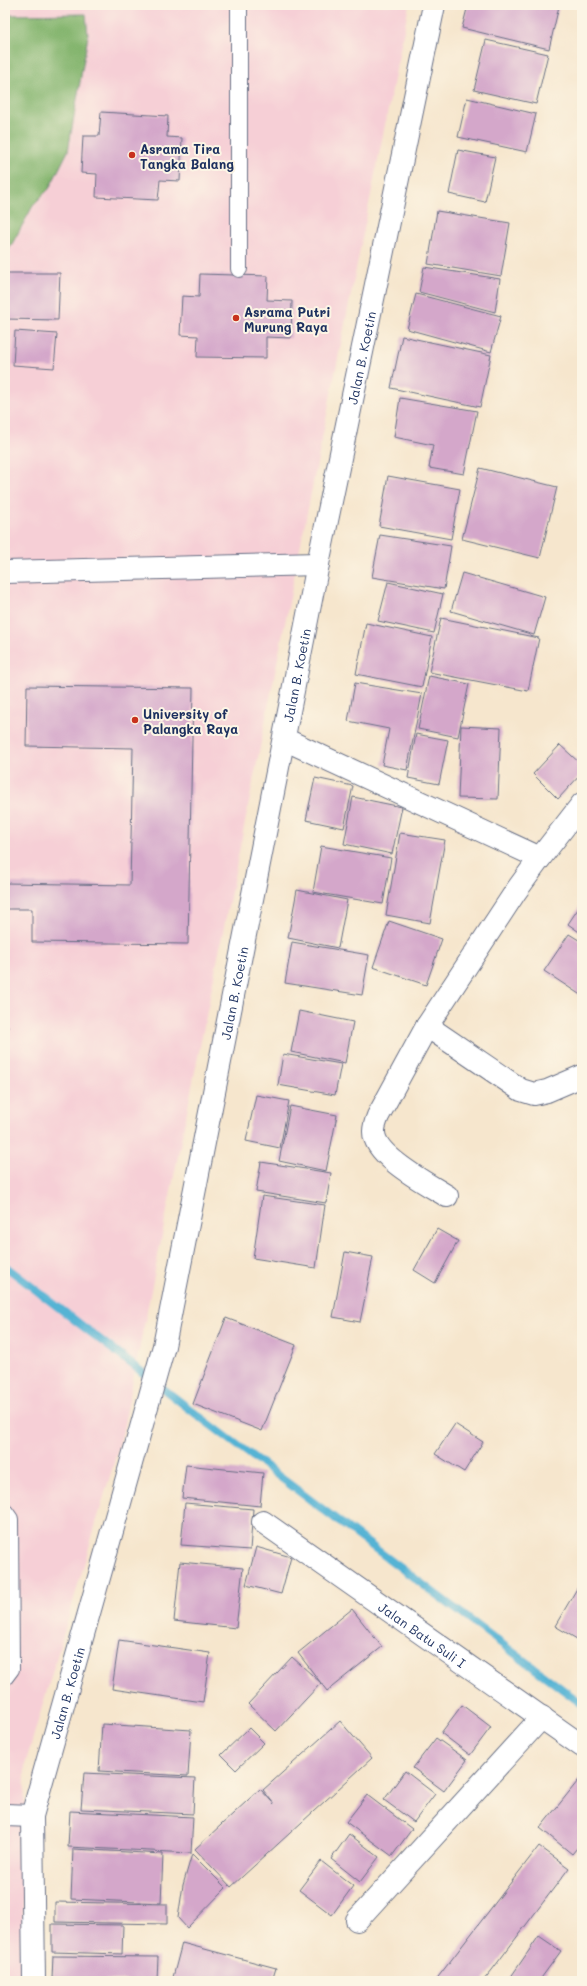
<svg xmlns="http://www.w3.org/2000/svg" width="587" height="1986" font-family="Mali,sans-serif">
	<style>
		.built { fill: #f6cfd6 }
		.forest { fill: #84b56e; stroke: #507266 }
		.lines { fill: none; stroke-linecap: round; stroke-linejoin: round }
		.stream { stroke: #55b3d4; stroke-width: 8 }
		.building { fill: #d4a7ca }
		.service-casing { stroke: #686f85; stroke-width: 18 }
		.minor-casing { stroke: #686f85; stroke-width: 24 }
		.tertiary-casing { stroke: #686f85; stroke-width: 24 }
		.service { stroke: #fff; stroke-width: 16 }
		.minor { stroke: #fff; stroke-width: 22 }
		.tertiary { stroke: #fff; stroke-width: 22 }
		.poi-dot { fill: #c8321e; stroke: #fcf5e5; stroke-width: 1.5 }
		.labels { text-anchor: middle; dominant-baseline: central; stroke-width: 4; stroke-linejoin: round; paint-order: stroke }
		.poi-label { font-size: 13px; font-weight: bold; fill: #1b2f5e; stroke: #fcf5e5; text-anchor: start }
		.street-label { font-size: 13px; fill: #1b2f5e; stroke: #fcf5e5 }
	</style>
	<rect width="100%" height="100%" fill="#fcf5e5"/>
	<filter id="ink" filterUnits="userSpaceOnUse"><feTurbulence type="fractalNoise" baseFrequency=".025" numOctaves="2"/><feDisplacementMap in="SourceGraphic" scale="8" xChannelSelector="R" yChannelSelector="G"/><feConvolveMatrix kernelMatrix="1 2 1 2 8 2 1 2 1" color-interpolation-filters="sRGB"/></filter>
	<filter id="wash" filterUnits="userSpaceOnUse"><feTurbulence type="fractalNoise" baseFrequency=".012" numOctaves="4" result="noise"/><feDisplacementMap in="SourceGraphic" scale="16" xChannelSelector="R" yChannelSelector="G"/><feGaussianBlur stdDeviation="0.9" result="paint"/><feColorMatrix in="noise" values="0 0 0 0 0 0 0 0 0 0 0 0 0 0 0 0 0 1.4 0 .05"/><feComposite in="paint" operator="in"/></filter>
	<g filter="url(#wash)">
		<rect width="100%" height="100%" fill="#f6e6cd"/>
		<path class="built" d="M5,5H409L122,1435L25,1765L22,1981H5Z"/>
		<path class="forest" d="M86,14L88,36L68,151L49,189L34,204L7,253H5V15Z"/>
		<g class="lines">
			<path class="stream" d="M5,1266L196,1414L582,1704"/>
		</g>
		<g id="blocks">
			<g class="building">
				<path d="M468,5L559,6L549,49L462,28Z"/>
				<path d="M486,40L548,54L536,104L474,90Z"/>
				<path d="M467,98L536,114L527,152L458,137Z"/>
				<path d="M101,112L168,116L167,137L182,138L180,181L160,180L158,200L96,197L97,174L81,173L83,136H99Z"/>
				<path d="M458,150L495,157L485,202L449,194Z"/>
				<path d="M437,211L510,223L501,276L428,264Z"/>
				<path d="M424,267L500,279L495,312L419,292Z"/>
				<path d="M5,273H60L58,320L5,319Z"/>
				<path d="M200,274L268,276L267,300L292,301L291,338L266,337V358L197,357L198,336L180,335L182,296L199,297Z"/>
				<path d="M416,294L501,316L491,352L407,329Z"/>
				<path d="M15,331L57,334L54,368L13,365Z"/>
				<path d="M402,336L491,355L480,407L391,388Z"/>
				<path d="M400,398L477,411L464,474L429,468L433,445L394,437Z"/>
				<path d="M480,468L557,487L540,558L462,539Z"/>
				<path d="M388,476L460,489L451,539L379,526Z"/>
				<path d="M380,535L451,546L444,589L372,577Z"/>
				<path d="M462,573L545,597L534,635L451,611Z"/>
				<path d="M388,582L443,594L434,633L378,621Z"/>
				<path d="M441,618L539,638L528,691L429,672Z"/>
				<path d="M366,623L432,637L422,687L356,674Z"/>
				<path d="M429,676L469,684L458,737L418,729Z"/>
				<path d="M355,683L422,694L407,770L382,765L389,729L348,721Z"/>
				<path d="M27,686L193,688L188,944L32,942V909H5V883L130,885L133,748L26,746Z"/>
				<path d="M461,726L501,728L498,799L458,798Z"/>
				<path d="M416,734L448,740L439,784L408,778Z"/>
				<path d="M560,745L582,765V773L558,799L533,774Z"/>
				<path d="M315,778L353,786L344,828L306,820Z"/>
				<path d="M353,797L402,807L392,854L344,844Z"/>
				<path d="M400,833L445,840L430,923L386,915Z"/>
				<path d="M321,846L391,858L383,904L313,892Z"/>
				<path d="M297,890L347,900L338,948L288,938Z"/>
				<path d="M582,903V934L568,924Z"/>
				<path d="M389,921L442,939L426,985L373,967Z"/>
				<path d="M569,934L582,942V996L544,971Z"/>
				<path d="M292,942L369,955L362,995L285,983Z"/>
				<path d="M299,1011L353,1022L345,1063L291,1052Z"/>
				<rect x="5" y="1027" width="3" height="29"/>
				<path d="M283,1054L341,1064L335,1095L278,1085Z"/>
				<path d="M256,1095L289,1101L280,1148L246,1141Z"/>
				<path d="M290,1106L337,1115L326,1171L279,1161Z"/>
				<path d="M261,1162L331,1173L326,1203L256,1192Z"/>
				<path d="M262,1196L325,1205L316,1268L253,1258Z"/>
				<path d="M437,1229L458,1241L435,1283L414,1270Z"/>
				<path d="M345,1252L373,1257L360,1322L333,1317Z"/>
				<path d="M226,1318L296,1345L262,1431L193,1404Z"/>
				<path d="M455,1424L483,1442L464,1472L435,1454Z"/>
				<path d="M186,1465L263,1473L260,1506L182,1498Z"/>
				<path d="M185,1503L253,1509L250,1550L181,1545Z"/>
				<path d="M256,1547L291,1557L281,1594L246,1585Z"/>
				<path d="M180,1562L243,1568L236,1628L174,1621Z"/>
				<path d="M582,1580V1642L555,1626Z"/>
				<path d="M352,1609L382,1647L327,1691L298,1653Z"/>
				<path d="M119,1640L210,1653L203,1702L112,1689Z"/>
				<path d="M292,1657L321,1683L276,1731L248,1704Z"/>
				<path d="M462,1705L491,1727L470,1755L441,1733Z"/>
				<path d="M340,1721L372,1758L231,1887L195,1849L260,1789L274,1804L263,1790Z"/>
				<path d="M102,1724L191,1730L188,1776L99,1771Z"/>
				<path d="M249,1728L264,1743L236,1770L221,1755Z"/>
				<path d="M436,1738L467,1760L444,1791L413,1768Z"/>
				<path d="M405,1771L435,1794L414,1822L384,1800Z"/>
				<path d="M84,1773L195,1778L193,1814L81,1809Z"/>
				<path d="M582,1776V1842L572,1854L540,1828Z"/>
				<path d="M367,1795L412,1829L392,1856L346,1822Z"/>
				<path d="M70,1811L193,1817L191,1853L68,1847Z"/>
				<path d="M349,1834L379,1857L360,1882L331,1859Z"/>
				<path d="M539,1846L569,1868L492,1970L483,1981H435Z"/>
				<path d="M73,1849L163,1854L161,1903L71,1899Z"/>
				<path d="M192,1854L226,1888L187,1928L178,1918L183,1885Z"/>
				<path d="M321,1861L353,1886L332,1915L299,1890Z"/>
				<path d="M55,1902L167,1904V1924L55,1922Z"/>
				<path d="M52,1924L123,1925L122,1954L52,1952Z"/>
				<path d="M539,1936L561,1951L539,1981H508Z"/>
				<path d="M182,1943L276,1968L272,1981H172Z"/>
				<path d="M53,1956L158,1957L157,1981L52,1979Z"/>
			</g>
		</g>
	</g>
	<g filter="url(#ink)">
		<use href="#blocks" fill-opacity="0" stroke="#686f85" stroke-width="1"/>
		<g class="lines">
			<g class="service-casing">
				<g id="service">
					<path d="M239,269V5"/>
					<path d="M5,1512L10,1519L11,1669L5,1677"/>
				</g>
			</g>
			<g class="minor-casing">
				<g id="minor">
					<path d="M5,572L318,564"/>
					<path d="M284,739L540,858L516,891L427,1026L378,1116C376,1121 374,1126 374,1131C373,1156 428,1184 447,1196"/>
					<path d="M540,858L582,804"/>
					<path d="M427,1026L521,1090L534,1094L547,1091L582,1076"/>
					<path id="s1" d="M263,1522L582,1746"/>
					<path d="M5,1815L32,1816"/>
					<path d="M357,1920L542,1717"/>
				</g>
			</g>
			<g class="tertiary-casing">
				<g id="tertiary">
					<path id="s2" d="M34,1981L32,1816L164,1346L318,564L434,5"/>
				</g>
			</g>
			<use href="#service" class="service"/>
			<use href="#minor" class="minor"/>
			<use href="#tertiary" class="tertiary"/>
		</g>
	</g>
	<g class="poi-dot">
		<circle cx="132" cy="155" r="4"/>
		<circle cx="236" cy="318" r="4"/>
		<circle cx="135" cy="720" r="4"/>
	</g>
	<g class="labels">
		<g class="poi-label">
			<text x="140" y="148">Asrama Tira<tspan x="140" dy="15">Tangka Balang</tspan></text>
			<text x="244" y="311">Asrama Putri<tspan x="244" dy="15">Murung Raya</tspan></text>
			<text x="143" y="713">University of<tspan x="143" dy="15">Palangka Raya</tspan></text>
		</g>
		<g class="street-label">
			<text stroke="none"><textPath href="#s2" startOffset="1661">Jalan B. Koetin</textPath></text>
			<text stroke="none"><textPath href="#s2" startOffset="1337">Jalan B. Koetin</textPath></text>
			<text stroke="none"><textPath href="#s2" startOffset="1013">Jalan B. Koetin</textPath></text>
			<text stroke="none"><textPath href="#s1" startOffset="195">Jalan Batu Suli I</textPath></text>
			<text stroke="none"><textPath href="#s2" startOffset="293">Jalan B. Koetin</textPath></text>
		</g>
	</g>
	<rect width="587" height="1986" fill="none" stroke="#fcf5e5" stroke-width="20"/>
</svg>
